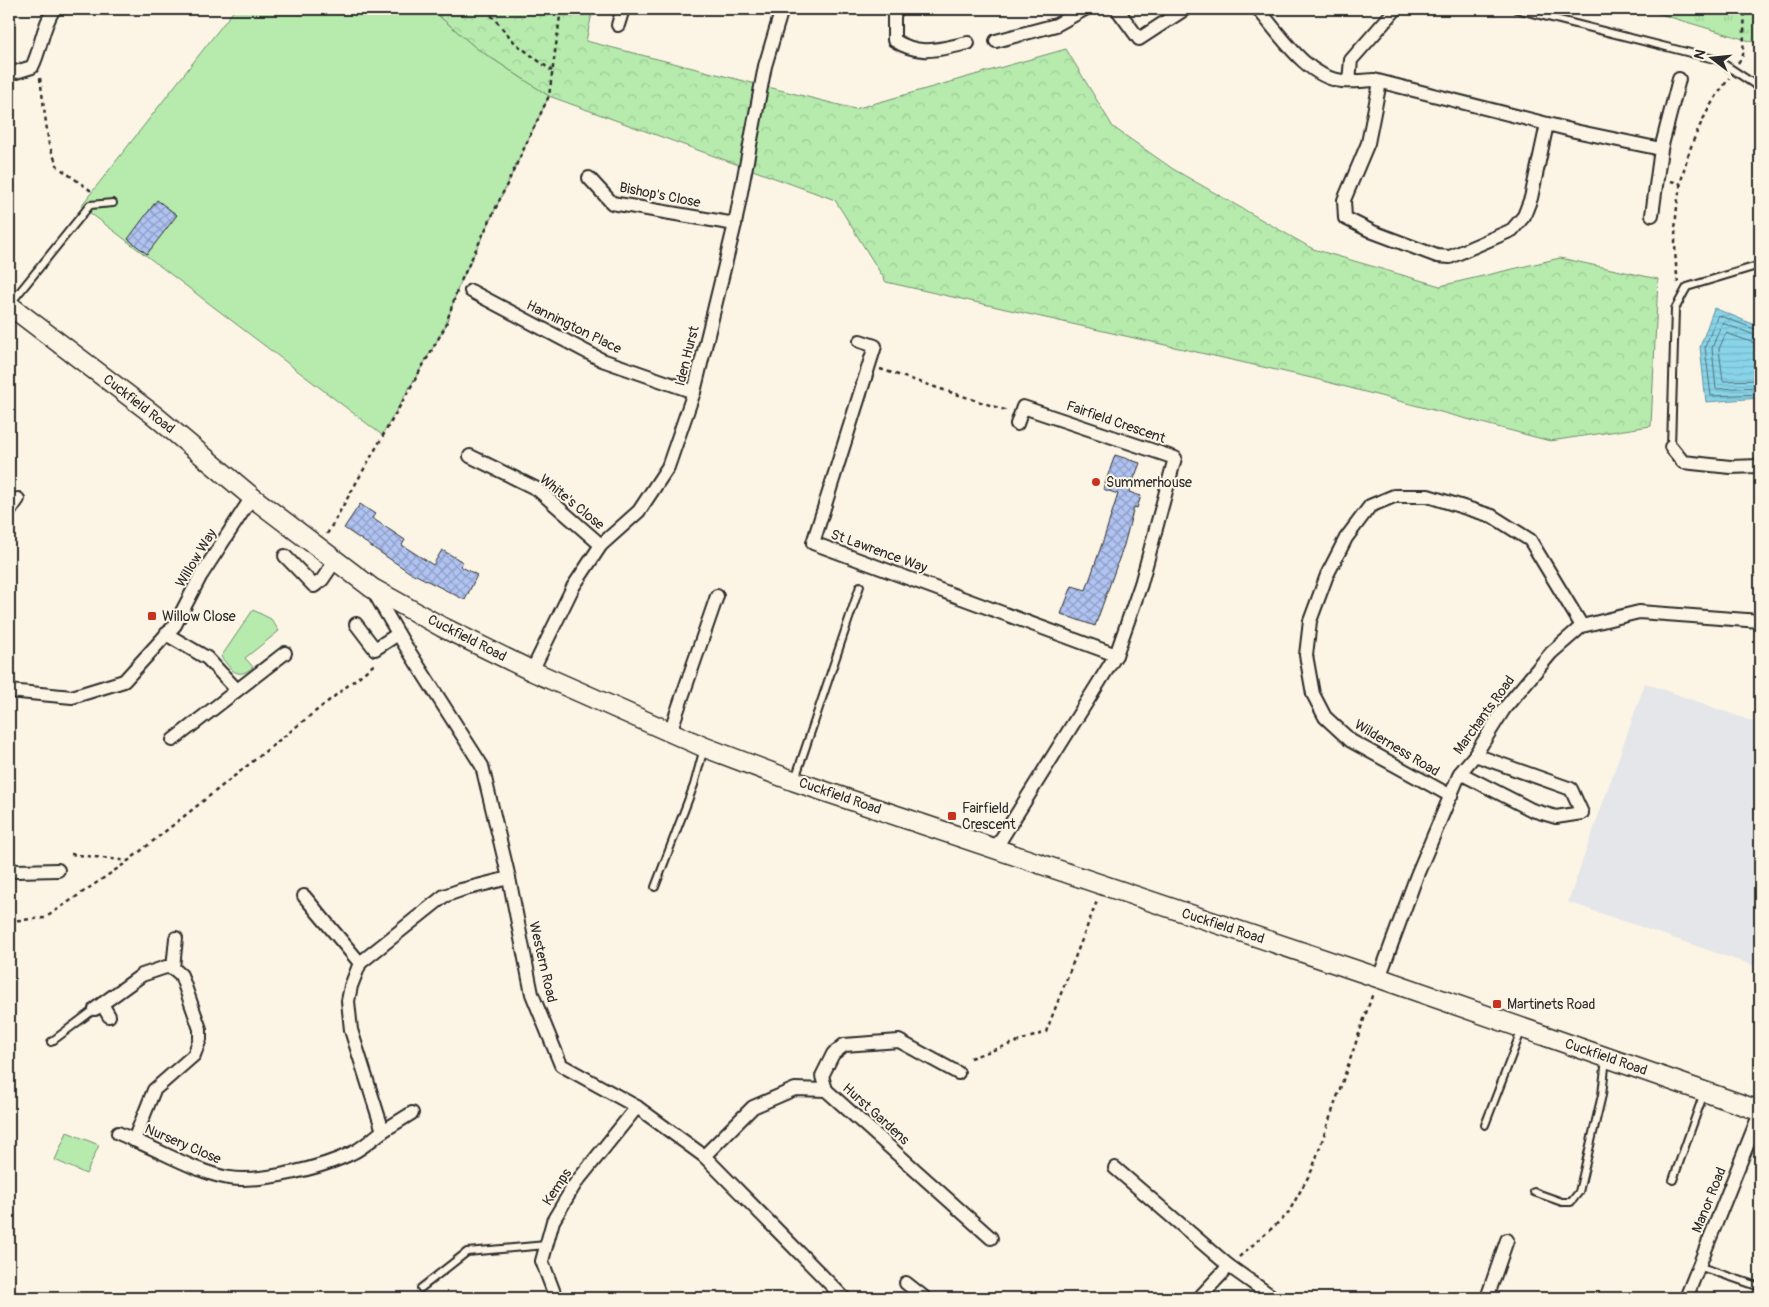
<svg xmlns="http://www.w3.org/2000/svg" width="1769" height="1307" font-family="Pangolin,sans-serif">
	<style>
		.built { fill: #e5e6e9 }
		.grass { fill: url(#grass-tufts); stroke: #708b6c }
		.forest { fill: url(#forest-crowns); stroke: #708b6c }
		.park { fill: #b6ebad; stroke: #708b6c }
		.water { fill: url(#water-rules); stroke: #63909d }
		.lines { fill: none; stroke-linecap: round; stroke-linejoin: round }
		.shore { stroke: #516f77; stroke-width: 1 }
		.building { fill: url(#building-cross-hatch); stroke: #2b2b2b }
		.lane-casing { stroke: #2b2b2b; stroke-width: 10 }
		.street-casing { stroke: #2b2b2b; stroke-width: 16 }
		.secondary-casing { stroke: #2b2b2b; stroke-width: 22 }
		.path { stroke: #2b2b2b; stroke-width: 2.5; stroke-dasharray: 4 4; stroke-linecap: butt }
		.lane { stroke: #fcf5e5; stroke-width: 6 }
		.street { stroke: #fcf5e5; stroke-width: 12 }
		.secondary { stroke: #fcf5e5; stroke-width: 19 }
		.poi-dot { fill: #c8321e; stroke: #fcf5e5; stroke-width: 2 }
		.labels { text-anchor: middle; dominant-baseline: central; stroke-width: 4; stroke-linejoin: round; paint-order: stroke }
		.street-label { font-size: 14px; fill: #2b2b2b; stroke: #fcf5e5 }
		.poi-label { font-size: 14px; fill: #2b2b2b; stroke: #fcf5e5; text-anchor: start }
	</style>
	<defs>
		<pattern id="grass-tufts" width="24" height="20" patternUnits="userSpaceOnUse" patternTransform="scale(1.25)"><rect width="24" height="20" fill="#b6ebad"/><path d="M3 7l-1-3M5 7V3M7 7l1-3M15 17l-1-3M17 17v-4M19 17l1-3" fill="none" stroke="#9dca95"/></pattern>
		<pattern id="forest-crowns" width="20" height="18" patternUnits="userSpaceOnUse" patternTransform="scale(1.25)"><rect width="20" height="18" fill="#b6ebad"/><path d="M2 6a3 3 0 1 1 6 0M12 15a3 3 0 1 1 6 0" fill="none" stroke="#9dca95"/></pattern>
		<pattern id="water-rules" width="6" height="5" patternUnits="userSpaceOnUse" patternTransform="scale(1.25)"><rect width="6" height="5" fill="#89d4e9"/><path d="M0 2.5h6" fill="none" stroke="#76b6c8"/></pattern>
		<pattern id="building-cross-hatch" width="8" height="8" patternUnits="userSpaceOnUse" patternTransform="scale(1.25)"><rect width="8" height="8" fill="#b0c3f2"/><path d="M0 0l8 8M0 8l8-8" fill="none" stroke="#8f9fc4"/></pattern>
	</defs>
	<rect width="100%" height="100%" fill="#fcf5e5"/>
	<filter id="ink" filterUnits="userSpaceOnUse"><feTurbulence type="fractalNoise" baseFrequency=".02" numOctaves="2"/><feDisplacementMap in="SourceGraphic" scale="10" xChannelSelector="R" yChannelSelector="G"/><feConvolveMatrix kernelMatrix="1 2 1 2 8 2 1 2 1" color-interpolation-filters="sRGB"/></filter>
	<g filter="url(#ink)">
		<path class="built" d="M1645,683L1760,724V968L1568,902Z"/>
		<path class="grass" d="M1643,9H1760V44Z"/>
		<path class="forest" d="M431,9H593L586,41L855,109L1066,49L1113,127L1173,169L1313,249L1440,286L1560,258L1658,279L1651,426L1550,441L1316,379L886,282L835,200L549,96L476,48Z"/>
		<g class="park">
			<path d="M235,9H431L476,48L549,96L458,288L445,327L382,435L81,206Z"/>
			<path d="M253,610L271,619L279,631L245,658L253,667C237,681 231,669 221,657Z"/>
			<path d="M67,1132L99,1145L86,1174L55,1160Z"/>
		</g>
		<path class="water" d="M1714,308L1760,327V398L1706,402L1700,347Z"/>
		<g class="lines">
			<g class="shore">
				<path d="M1760,331L1718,315L1705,347L1711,396L1760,394"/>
				<path d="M1760,337L1722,323L1712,348L1716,389L1760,387"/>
				<path d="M1760,345L1726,333L1719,349L1723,381L1760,380"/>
			</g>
		</g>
		<g class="building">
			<path d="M157,200L177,215L147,254L128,239Z"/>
			<path d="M1115,455L1140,463L1129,492L1141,496L1137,508L1134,507L1124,545L1095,626L1061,614L1072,586L1086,590L1103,541L1118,494L1103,489Z"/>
			<path d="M360,504L375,514L372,518L405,540L402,545L433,565L442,550L463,562L460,566L477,575L465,600L416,575L415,576L344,528Z"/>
		</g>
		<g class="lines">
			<g class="lane-casing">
				<g id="lane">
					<path d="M1516,9L1718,60L1754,84L1760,91"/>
					<path d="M10,304L90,205L113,203"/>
					<path d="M1671,447L1675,309L1687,287L1760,265"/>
					<path d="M795,779L860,586"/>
					<path d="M655,887L694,785L704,748"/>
					<path d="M51,1042L95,1009"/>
					<path d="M1485,1125L1522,1029"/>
					<path d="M1673,1180L1704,1093"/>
					<path d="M1534,1192L1562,1202H1571L1579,1192L1602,1095L1606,1058"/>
					<path d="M1698,1266L1760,1287"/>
					<path d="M421,1288L467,1252L546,1245"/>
				</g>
			</g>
			<g class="street-casing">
				<g id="street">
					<path d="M896,9L894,17V40C920,57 939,49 968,43"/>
					<path d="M1117,9L1139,39L1185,9"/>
					<path d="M1258,9C1280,34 1306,77 1342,81C1352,82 1363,81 1374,80L1575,131L1661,149"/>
					<path d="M618,25L623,9"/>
					<path d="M996,41L1056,25L1085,9"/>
					<path d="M9,70L16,72L32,67C42,47 41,29 54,9"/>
					<path d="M1349,81L1351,60L1396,9"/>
					<path d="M1380,82L1368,143L1344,200L1345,218L1373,232L1437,256L1450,257L1512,230L1524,216L1531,198L1547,124"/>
					<path d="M589,178L612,203L735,224"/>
					<path d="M1652,215L1661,149L1679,79"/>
					<path d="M471,291L602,360L694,392"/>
					<path d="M860,341L875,346L813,543L1116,655"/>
					<path d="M1671,447L1683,462L1730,467L1760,466"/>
					<path d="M470,456L537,489L601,545"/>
					<path d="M9,512L18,499"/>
					<path d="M285,556L314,586L322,580L335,561"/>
					<path d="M372,589L403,642L482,766L509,878L532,994L561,1065L637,1107L704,1156L844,1298"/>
					<path d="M356,624L375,649L398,634"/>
					<path d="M166,634L207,658L237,690"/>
					<path d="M532,671L573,587L601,545L639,511L668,467L694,392L735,224L765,66L782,9"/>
					<path d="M9,691L72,697L124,681L175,625L200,577L252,497"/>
					<path d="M670,732L717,596"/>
					<path d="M173,740L285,653"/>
					<path d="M1460,773L1532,810L1556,817L1582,813L1571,789L1475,755"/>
					<path d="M1451,796L1351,741L1325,717L1313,694L1306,655L1310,621L1327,575L1346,538L1370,506L1394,496H1428L1492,516L1530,540L1582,626"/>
					<path d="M995,849L1116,655L1141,584L1175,458L1023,407L1017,424"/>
					<path d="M9,868L16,871L58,870"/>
					<path d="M304,896L360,963"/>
					<path d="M173,968L176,938"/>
					<path d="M1379,978L1417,875L1460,773L1475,755L1504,709L1551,653L1582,626L1639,612L1760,621"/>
					<path d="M102,1004L109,1016"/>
					<path d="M95,1009L142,975L166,967L173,968L181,975L200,1029V1039L194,1055L154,1090L134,1140C163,1152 199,1173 229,1178C261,1183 324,1167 352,1153C363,1148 373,1138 383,1131L351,1030L348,1001L351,986L360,963L444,896L461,890L509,878"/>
					<path d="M826,1090L822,1076L833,1054L844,1045L899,1041L958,1073"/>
					<path d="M383,1131L412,1113"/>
					<path d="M118,1133L134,1140"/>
					<path d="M704,1156L753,1107L795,1089L826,1090L991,1238"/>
					<path d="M1115,1168L1229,1266L1274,1298"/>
					<path d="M906,1283L925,1298"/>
					<path d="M556,1298L542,1261L553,1221L575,1184L637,1107"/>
					<path d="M1199,1298L1229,1266"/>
					<path d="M1487,1298L1507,1240"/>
					<path d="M1686,1298L1760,1113"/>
				</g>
			</g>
			<g class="secondary-casing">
				<path id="secondary" d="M9,305L154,415L252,497L372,588L442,627L532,671L704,747L794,781L1379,978L1760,1111"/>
			</g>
			<g class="path">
				<path d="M486,9L515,43L552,71"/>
				<path d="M1738,63L1743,55L1745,9"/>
				<path d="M40,78L49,145L58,167L90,190V194"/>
				<path d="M1671,181L1681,184"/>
				<path d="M461,281L549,96L561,9"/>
				<path d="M1678,283C1670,226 1678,164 1706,114C1712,101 1721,90 1729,78"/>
				<path d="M880,369L1008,411"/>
				<path d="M327,534L445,327L457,291"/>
				<path d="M71,854L128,861L376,663"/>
				<path d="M9,921L45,918L127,862"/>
				<path d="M970,1058L1046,1032L1097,901"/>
				<path d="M1239,1257L1287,1215L1312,1170L1373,993"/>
			</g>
			<use href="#lane" class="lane"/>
			<use href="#street" class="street"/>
			<use href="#secondary" class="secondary"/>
		</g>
	</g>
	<g class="poi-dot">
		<circle cx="1096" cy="482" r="5"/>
		<rect x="147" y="611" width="10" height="10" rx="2.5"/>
		<rect x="947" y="811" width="10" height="10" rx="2.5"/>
		<rect x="1492" y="999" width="10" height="10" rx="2.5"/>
	</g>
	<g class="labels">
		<g class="street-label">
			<text transform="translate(660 195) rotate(11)">Bishop's Close</text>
			<text transform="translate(574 327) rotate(26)">Hannington Place</text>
			<text transform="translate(687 356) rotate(-76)">Iden Hurst</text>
			<text transform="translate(139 404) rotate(38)">Cuckfield Road</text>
			<text transform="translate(1116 422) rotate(19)">Fairfield Crescent</text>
			<text transform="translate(572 502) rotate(39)">White's Close</text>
			<text transform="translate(879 551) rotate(20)">St Lawrence Way</text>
			<text transform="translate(196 558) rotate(-59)">Willow Way</text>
			<text transform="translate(467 638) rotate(27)">Cuckfield Road</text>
			<text transform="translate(1484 715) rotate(-54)">Marchants Road</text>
			<text transform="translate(1397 748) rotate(31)">Wilderness Road</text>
			<text transform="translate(840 796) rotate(19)">Cuckfield Road</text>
			<text transform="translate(1223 926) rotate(18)">Cuckfield Road</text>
			<text transform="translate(543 962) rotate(77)">Western Road</text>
			<text transform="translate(1606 1057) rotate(19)">Cuckfield Road</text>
			<text transform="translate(876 1114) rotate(42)">Hurst Gardens</text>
			<text transform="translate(183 1144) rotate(23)">Nursery Close</text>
			<text transform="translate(557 1187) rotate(-57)">Kemps</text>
			<text transform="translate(1709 1200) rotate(-68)">Manor Road</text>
		</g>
		<g class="poi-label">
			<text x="1106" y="482">Summerhouse</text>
			<text x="162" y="616">Willow Close</text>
			<text x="962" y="808">Fairfield<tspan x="962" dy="16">Crescent</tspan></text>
			<text x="1507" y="1004">Martinets Road</text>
		</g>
	</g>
	<rect width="1769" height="1307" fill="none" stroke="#fcf5e5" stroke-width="30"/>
	<rect x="15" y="15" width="1739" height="1277" fill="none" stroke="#2b2b2b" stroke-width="2" filter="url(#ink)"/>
	<g transform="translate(1712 58) rotate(286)" stroke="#fcf5e5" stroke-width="4" paint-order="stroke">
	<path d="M0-4L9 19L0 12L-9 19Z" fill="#2b2b2b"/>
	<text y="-8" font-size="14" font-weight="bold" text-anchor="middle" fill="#2b2b2b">N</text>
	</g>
</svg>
